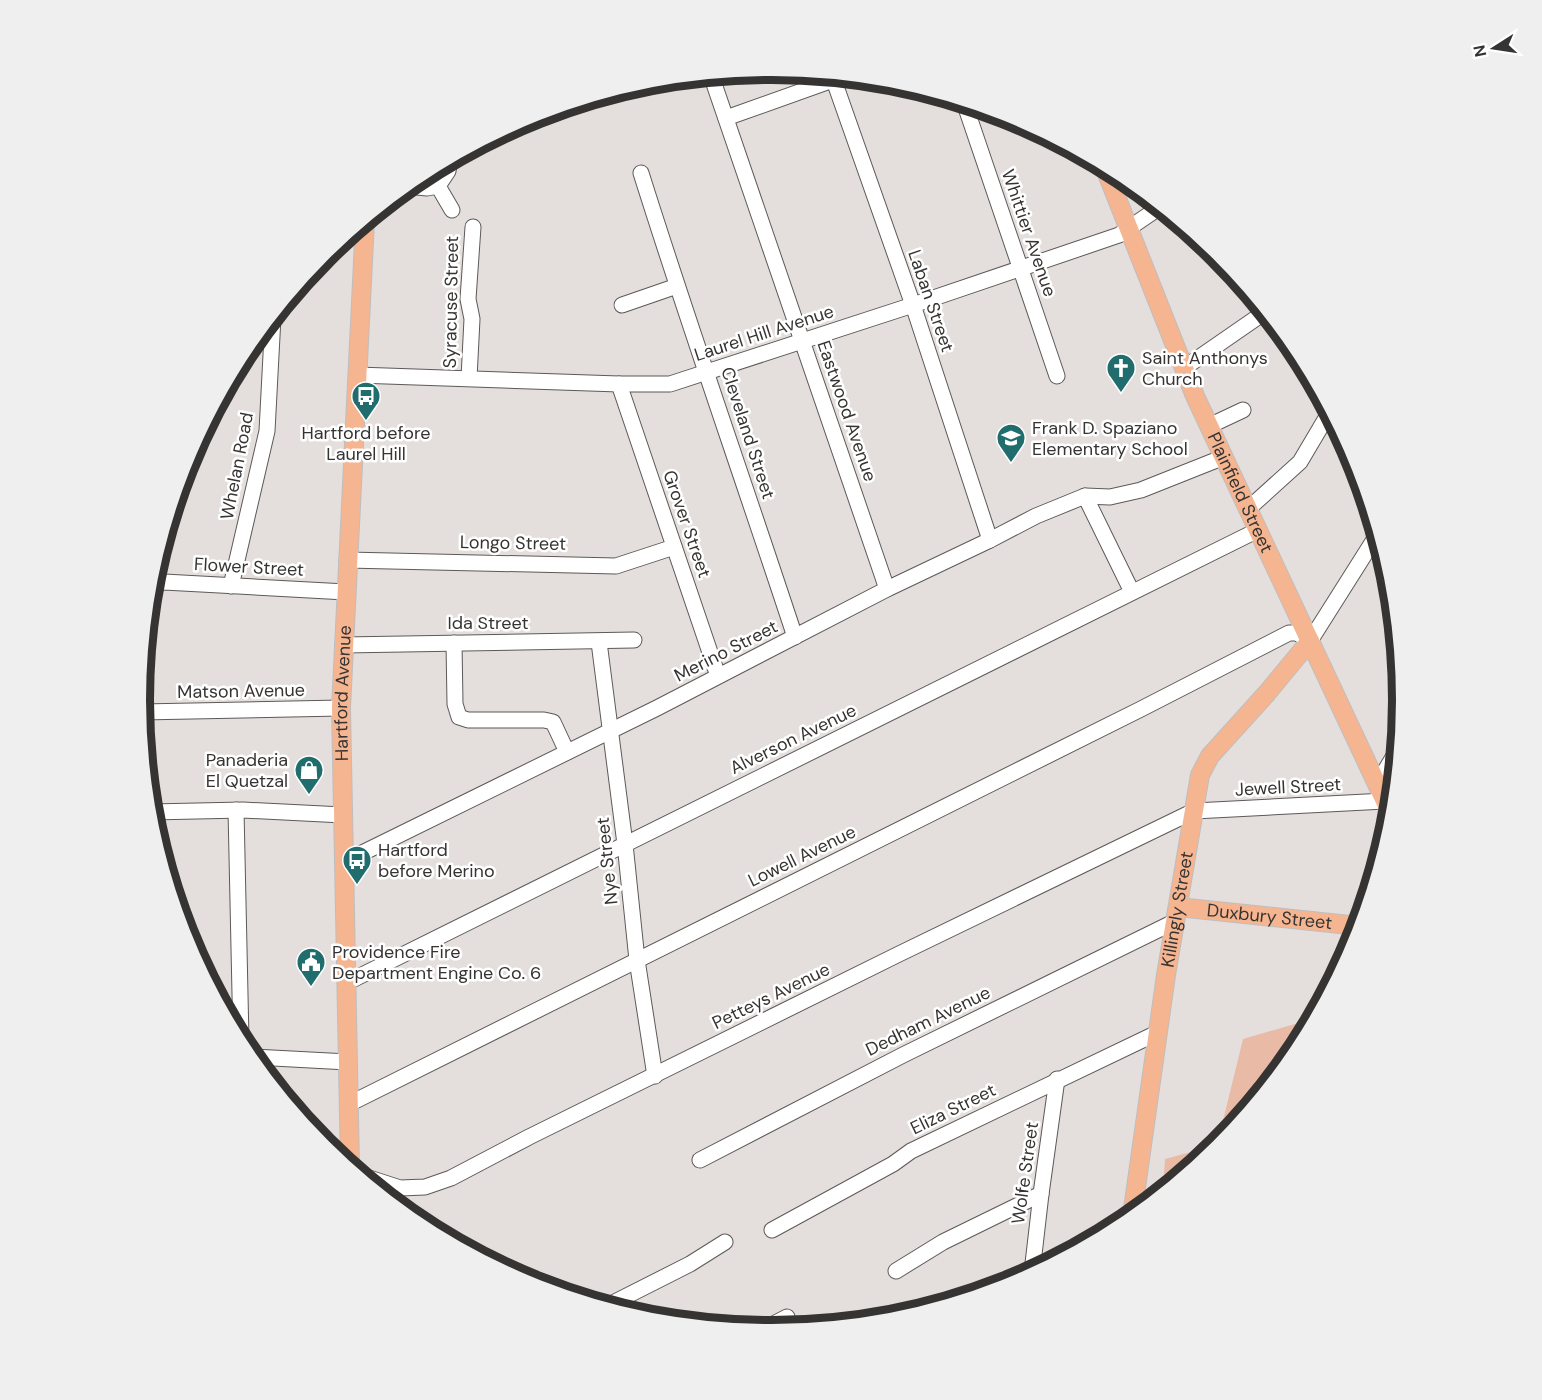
<svg xmlns="http://www.w3.org/2000/svg" width="1542" height="1400" font-family="'DM Sans',sans-serif">
	<style>
		.green { fill: #e9bba6 }
		.lines { fill: none; stroke-linecap: round; stroke-linejoin: round }
		.minor-casing { stroke: #5d5957; stroke-width: 17 }
		.major-casing { stroke: #bfbebe; stroke-width: 20 }
		.minor { stroke: #fff; stroke-width: 15 }
		.major { stroke: #f6b591; stroke-width: 18 }
		.labels { text-anchor: middle; dominant-baseline: central; stroke-width: 5; stroke-linejoin: round; paint-order: stroke }
		.street-label { font-size: 18px; fill: #363433; stroke: #fff }
		.poi-label { font-size: 18px; fill: #363433; stroke: #fff; text-anchor: start }
		.rim { fill: none; stroke: #363433; stroke-width: 8 }
	</style>
	<rect width="100%" height="100%" fill="#e4dfdd"/>
	<path class="green" d="M1312,1019L1295,1051L1217,1146L1163,1190L1165,1159L1217,1145L1243,1039Z"/>
	<g class="lines">
		<g class="minor-casing">
			<g id="minor">
				<path d="M711,75L887,589"/>
				<path d="M832,75L913,305L990,540"/>
				<path d="M964,102L1057,376"/>
				<path d="M726,118L844,76"/>
				<path d="M641,173C690,329 744,482 795,637"/>
				<path d="M407,186L427,188L438,186L448,171L450,160"/>
				<path d="M438,186L452,210"/>
				<path d="M622,305L677,286"/>
				<path d="M1184,368L1265,312"/>
				<path d="M357,375L619,384H670L913,305L1119,235L1160,207"/>
				<path d="M469,378L472,319L468,299L473,227"/>
				<path d="M619,384L718,676"/>
				<path d="M1209,426L1243,410"/>
				<path d="M1085,496L1132,592"/>
				<path d="M1248,509L1300,462L1329,413"/>
				<path d="M347,560L616,566L674,547"/>
				<path d="M231,586L267,431L273,317"/>
				<path d="M151,587L156,584L164,582L346,592"/>
				<path d="M599,642L625,844L637,960L655,1076"/>
				<path d="M454,643L455,704L459,717L468,720H544L553,722L567,752"/>
				<path d="M343,645L634,640"/>
				<path d="M141,712L341,708"/>
				<path d="M1377,784L1397,751"/>
				<path d="M236,810L241,1040"/>
				<path d="M151,812L243,810L343,815"/>
				<path d="M344,862L657,708L887,589L990,540L1036,516L1085,496L1110,497L1141,490L1224,457"/>
				<path d="M346,983L1258,530"/>
				<path d="M252,1057L348,1062"/>
				<path d="M349,1104L1141,709L1289,633H1297L1310,641L1377,535"/>
				<path d="M700,1160L903,1055L1176,921"/>
				<path d="M360,1175L400,1188L425,1187L451,1178L529,1137L899,954L1194,811L1385,801"/>
				<path d="M772,1230L893,1164L911,1151L1157,1033"/>
				<path d="M896,1271L943,1242L1041,1194"/>
				<path d="M1032,1272L1041,1194L1057,1079"/>
				<path d="M607,1306L690,1264L725,1242"/>
				<path d="M762,1330L787,1317"/>
			</g>
		</g>
		<g class="major-casing">
			<g id="major">
				<path id="s1" d="M1104,166L1195,396L1391,814"/>
				<path id="s2" d="M1178,907L1359,926"/>
				<path id="s3" d="M350,1167L341,708L365,221"/>
				<path id="s4" d="M1132,1216L1166,975L1200,775L1210,756L1267,693L1310,641"/>
			</g>
		</g>
		<use href="#minor" class="minor"/>
		<use href="#major" class="major"/>
	</g>
	<defs>
		<g id="church-pin" transform="scale(1.5)"><path d="M0 17L-7.5 6A9.5 9.5 0 1 1 7.5 6Z" fill="#216d6e" stroke="#fff"/><path d="M-1.2-6h2.4v3.5h3.3v2.4h-3.3V6h-2.4V-.1h-3.3v-2.4h3.3Z" fill="#fff"/></g>
		<g id="bus-pin" transform="scale(1.5)"><path d="M0 17L-7.5 6A9.5 9.5 0 1 1 7.5 6Z" fill="#216d6e" stroke="#fff"/><path d="M-5-6H5V4H4V6H2V4H-2V6H-4V4H-5ZM-3.5-4V0h7V-4ZM-3.5 1.2v1.5H-2V1.2ZM2 1.2v1.5H3.5V1.2Z" fill="#fff"/></g>
		<g id="school-pin" transform="scale(1.5)"><path d="M0 17L-7.5 6A9.5 9.5 0 1 1 7.5 6Z" fill="#216d6e" stroke="#fff"/><path d="M0-5L7-2L0 1L-7-2ZM-4 1L0 2.5L4 1V4Q0 6-4 4Z" fill="#fff"/></g>
		<g id="shop-pin" transform="scale(1.5)"><path d="M0 17L-7.5 6A9.5 9.5 0 1 1 7.5 6Z" fill="#216d6e" stroke="#fff"/><path d="M-5-2.5h2.3a2.7 3.5 0 0 1 5.4 0H5L5.5 6h-11ZM-1.5-2.5h3a1.5 2.3 0 0 0-3 0Z" fill="#fff"/></g>
		<g id="civic-pin" transform="scale(1.5)"><path d="M0 17L-7.5 6A9.5 9.5 0 1 1 7.5 6Z" fill="#216d6e" stroke="#fff"/><path d="M-.6-6.5H3V-4.5H.6V-3L4-1V1h2V6H-6V1h2V-1L-.6-3ZM-1.2 2.5V6h2.4V2.5Z" fill="#fff"/></g>
	</defs>
	<g fill-rule="evenodd">
		<use href="#church-pin" x="1121" y="368"/>
		<use href="#bus-pin" x="366" y="396"/>
		<use href="#school-pin" x="1011" y="438"/>
		<use href="#shop-pin" x="309" y="770"/>
		<use href="#bus-pin" x="357" y="860"/>
		<use href="#civic-pin" x="311" y="962"/>
	</g>
	<g class="labels">
		<g class="street-label">
			<text transform="translate(1029 233) rotate(71)">Whittier Avenue</text>
			<text transform="translate(931 301) rotate(71)">Laban Street</text>
			<text transform="translate(451 302) rotate(-89)">Syracuse Street</text>
			<text transform="translate(764 333) rotate(-18)">Laurel Hill Avenue</text>
			<text transform="translate(847 411) rotate(71)">Eastwood Avenue</text>
			<text transform="translate(748 433) rotate(72)">Cleveland Street</text>
			<text transform="translate(237 466) rotate(-79)">Whelan Road</text>
			<text stroke="none"><textPath href="#s1" startOffset="354">Plainfield Street</textPath></text>
			<text transform="translate(687 524) rotate(71)">Grover Street</text>
			<text transform="translate(513 543) rotate(1)">Longo Street</text>
			<text transform="translate(249 567) rotate(3)">Flower Street</text>
			<text x="488" y="623">Ida Street</text>
			<text transform="translate(726 651) rotate(-27)">Merino Street</text>
			<text transform="translate(241 691) rotate(-1)">Matson Avenue</text>
			<text stroke="none"><textPath href="#s3" startOffset="474">Hartford Avenue</textPath></text>
			<text transform="translate(793 739) rotate(-26)">Alverson Avenue</text>
			<text transform="translate(1288 787) rotate(-3)">Jewell Street</text>
			<text transform="translate(802 856) rotate(-26)">Lowell Avenue</text>
			<text transform="translate(607 861) rotate(-96)">Nye Street</text>
			<text stroke="none"><textPath href="#s4" startOffset="310">Killingly Street</textPath></text>
			<text stroke="none"><textPath href="#s2" startOffset="92">Duxbury Street</textPath></text>
			<text transform="translate(771 996) rotate(-26)">Petteys Avenue</text>
			<text transform="translate(928 1021) rotate(-26)">Dedham Avenue</text>
			<text transform="translate(953 1109) rotate(-26)">Eliza Street</text>
			<text transform="translate(1025 1173) rotate(-82)">Wolfe Street</text>
		</g>
		<g class="poi-label">
			<text x="1142" y="358">Saint Anthonys<tspan x="1142" dy="21">Church</tspan></text>
			<text x="1032" y="428">Frank D. Spaziano<tspan x="1032" dy="21">Elementary School</tspan></text>
			<text x="366" y="433" text-anchor="middle">Hartford before<tspan x="366" dy="21">Laurel Hill</tspan></text>
			<text x="288" y="760" text-anchor="end">Panaderia<tspan x="288" dy="21">El Quetzal</tspan></text>
			<text x="378" y="850">Hartford<tspan x="378" dy="21">before Merino</tspan></text>
			<text x="332" y="952">Providence Fire<tspan x="332" dy="21">Department Engine Co. 6</tspan></text>
		</g>
	</g>
	<path d="M0 0H1542V1400H0ZM770 80H772A620 620 0 0 1 1392 700V700A620 620 0 0 1 772 1320H770A620 620 0 0 1 150 700V700A620 620 0 0 1 770 80Z" fill="#efefef" fill-rule="evenodd"/>
	<path class="rim" d="M770 80H772A620 620 0 0 1 1392 700V700A620 620 0 0 1 772 1320H770A620 620 0 0 1 150 700V700A620 620 0 0 1 770 80Z"/>
	<g transform="translate(1494 48) rotate(258)" stroke="#ffffff" stroke-width="4.5" paint-order="stroke">
	<path d="M0-4.5L10 22L0 15L-10 22Z" fill="#363433"/>
	<text y="-9" font-size="16" font-weight="bold" text-anchor="middle" fill="#363433">N</text>
	</g>
</svg>
